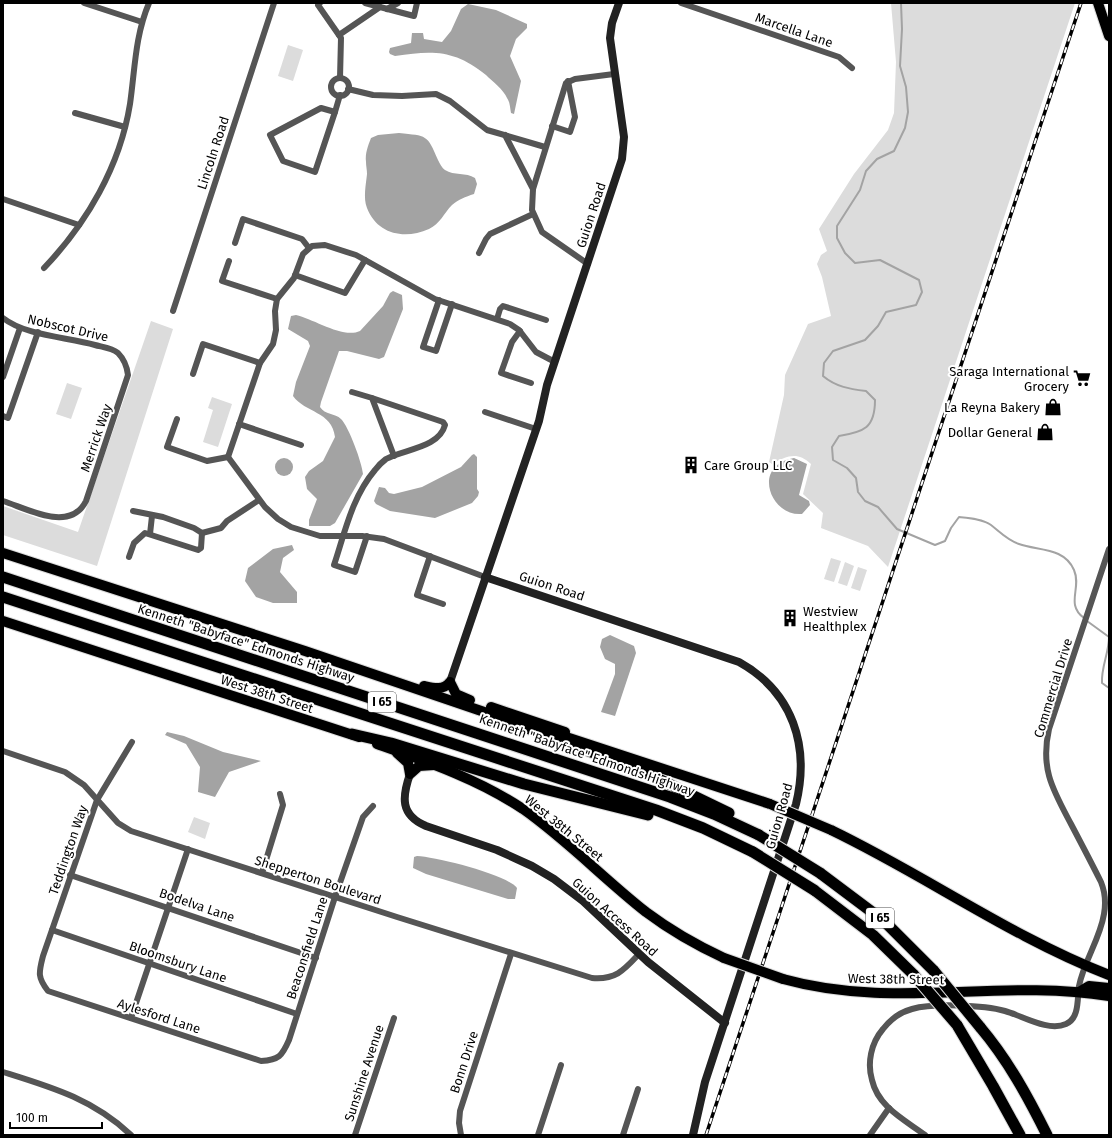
<svg xmlns="http://www.w3.org/2000/svg" width="1112" height="1138" font-family="'Fira Sans',sans-serif">
	<style>
		.green { fill: #dcdcdc }
		.water { fill: #a3a3a3 }
		.lines { fill: none; stroke-linecap: round; stroke-linejoin: round }
		.stream { stroke: #a3a3a3; stroke-width: 2 }
		.primary-casing { stroke: #dbdbdb; stroke-width: 12 }
		.highway-casing { stroke: #dbdbdb; stroke-width: 13 }
		.street { stroke: #555; stroke-width: 6 }
		.secondary { stroke: #222; stroke-width: 8 }
		.primary { stroke: #000; stroke-width: 10 }
		.highway { stroke: #000; stroke-width: 11 }
		.rail-casing { stroke: #000; stroke-width: 3.5 }
		.rail { stroke: #fff; stroke-width: 2; stroke-dasharray: 6; stroke-linecap: butt }
		.primary-bridge-casing { stroke: #dbdbdb; stroke-width: 12; stroke-linecap: butt }
		.highway-bridge-casing { stroke: #dbdbdb; stroke-width: 13; stroke-linecap: butt }
		.primary-bridge { stroke: #000; stroke-width: 10 }
		.highway-bridge { stroke: #000; stroke-width: 11 }
		.labels { text-anchor: middle; dominant-baseline: central; stroke-width: 4; stroke-linejoin: round; paint-order: stroke }
		.shield { fill: #fff; stroke: #4c4c4c; stroke-width: 1 }
		.shield-label { font-size: 12px; font-weight: bold; fill: #000 }
		.street-label { font-size: 13px; fill: #000; stroke: #fff }
		.poi-label { font-size: 13px; fill: #000; stroke: #fff; text-anchor: end }
	</style>
	<rect width="100%" height="100%" fill="#fff"/>
	<g class="green">
		<path d="M891,3H1075L888,567L868,546L821,528L823,513L803,494L811,464C797,451 787,456 772,464L769,462L784,395L785,375L808,324L831,316L822,277L817,264L821,255L827,251L819,229L854,174L888,130L894,113L896,62Z"/>
		<path d="M288,45L303,50L293,81L278,76Z"/>
		<path d="M151,321L173,329L97,566L3,535V506L78,532Z"/>
		<path d="M67,383L82,388L71,419L56,414Z"/>
		<path d="M212,397L232,404L218,447L203,442L213,410L208,408Z"/>
		<path d="M831,558L841,561L834,582L824,579Z"/>
		<path d="M845,562L854,566L847,586L838,583Z"/>
		<path d="M858,567L867,570L860,591L851,588Z"/>
		<path d="M194,817L210,823L205,839L188,832Z"/>
	</g>
	<g class="water">
		<path d="M468,4L496,10L527,24V28L516,39L510,56L521,81L514,114L511,113C510,108 510,102 507,98C504,90 492,81 486,75C455,50 434,50 395,56L390,54L389,52L390,48L411,43L412,33H423L424,39L442,42L451,31L461,9Z"/>
		<path d="M399,133C427,136 427,134 438,160C440,164 442,168 445,170C454,176 466,172 475,178L477,184L474,194C465,197 459,199 452,205C444,213 440,224 429,229C404,240 377,234 367,208C363,198 366,184 367,174C367,170 366,166 366,162C365,153 368,146 371,138L378,135Z"/>
		<path d="M393,291L402,295L403,309L384,357L379,359L347,351H339L321,402L320,407C325,415 335,413 341,419C349,427 362,463 363,474L335,523L330,526H309V520L317,499L307,489L305,477L309,471L323,461L335,437C332,411 305,413 293,396L296,382L310,346L308,341L288,329L291,316L296,315C314,319 343,339 360,331L383,306L390,293Z"/>
		<path d="M474,454L477,457V489L479,492L478,496L472,503L435,518L390,511L376,504L374,501L379,487L385,488L389,493L394,494L422,487L461,467L472,455Z"/>
		<path d="M794,458L807,464L799,495L809,501L810,505L802,514C770,517 751,465 794,458Z"/>
		<circle cx="284" cy="467" r="9"/>
		<path d="M292,545L294,550L283,558L280,572L297,592V603H273L256,597L245,581L248,568L273,549Z"/>
		<path d="M610,635L634,646L636,653L615,716L601,712L615,674V664L605,659L600,647L602,639Z"/>
		<path d="M167,732L184,736L223,752L261,761L229,772L215,797L198,792L200,767L186,744L165,735Z"/>
		<path d="M417,856C436,857 506,874 517,888L515,899H508L426,874L413,868L414,857Z"/>
	</g>
	<g class="lines">
		<g class="stream">
			<path d="M901,3L902,29L900,66L906,87L908,112L905,128L894,151L877,159L866,171L860,190L837,226V238L845,253L855,263L880,260L919,280L922,292L916,305L886,312L878,326L865,340L833,351L824,363L823,376C836,387 850,389 866,391L875,400C875,428 864,432 839,436L832,447L833,460L847,468L856,478L858,492L865,501L878,507L897,529L935,545L945,541L951,528L959,517C969,518 983,519 991,525C1000,532 1007,540 1019,544C1038,551 1064,547 1074,570C1082,588 1065,604 1084,618"/>
			<path d="M1087,621L1109,637C1109,653 1101,667 1102,683L1109,688"/>
		</g>
		<g class="primary-casing">
			<g id="primary">
				<path d="M1098,3L1109,36"/>
				<path d="M3,553L305,651L499,717"/>
				<path d="M3,621L359,737"/>
				<path d="M424,686C433,688 443,691 450,682L456,694L470,700"/>
				<path d="M491,707L565,732"/>
				<path d="M557,734L770,804"/>
				<path d="M377,744C428,762 478,779 523,809C567,840 604,879 646,912C670,930 696,945 724,958"/>
				<path d="M397,753L408,763L410,774L419,766L434,765"/>
				<path d="M831,830C925,875 1011,937 1109,975"/>
				<path d="M783,979C894,1010 999,978 1109,996"/>
				<path d="M1079,992L1089,986L1109,988"/>
			</g>
		</g>
		<g class="highway-casing">
			<g id="highway">
				<path d="M3,577L670,797L714,814L759,835"/>
				<path d="M3,597L656,810L703,828L753,852"/>
				<path d="M492,715L642,771L729,813"/>
				<path d="M352,734L391,743L524,784L648,815"/>
				<path d="M820,873L884,921L934,971"/>
				<path d="M814,890L873,935L914,975"/>
				<path d="M957,1025L993,1086L1020,1135"/>
				<path d="M980,1027C1008,1060 1028,1097 1047,1135"/>
			</g>
		</g>
		<g class="street">
			<path d="M84,3L142,22"/>
			<path d="M320,3L318,5L341,38L340,78"/>
			<path d="M365,3L380,7"/>
			<path d="M681,3L839,57L852,68"/>
			<path d="M387,9L398,3"/>
			<path d="M339,35L380,7L414,16L417,3"/>
			<circle cx="340" cy="87" r="9"/>
			<path d="M348,89L373,95L402,96L436,94L450,101L487,130L545,147"/>
			<path d="M321,108L335,112L315,172L283,161L270,135Z"/>
			<path d="M335,112L340,95"/>
			<path d="M75,113L125,127"/>
			<path d="M552,126L570,132L575,117L568,81"/>
			<path d="M505,135L533,189L532,210L542,232L588,264"/>
			<path d="M533,189L566,83L575,79L614,74"/>
			<path d="M3,199L79,225"/>
			<path d="M235,243L243,219L302,239L309,248"/>
			<path d="M479,253L486,239L490,234L533,214"/>
			<path d="M229,261L222,281L277,299"/>
			<path d="M44,268C87,223 120,166 130,104C135,69 135,36 149,3"/>
			<path d="M295,275L345,293L365,260"/>
			<path d="M439,300L423,347L436,351L452,304"/>
			<path d="M173,311L274,3"/>
			<path d="M3,318C26,336 67,337 95,345C102,347 112,348 118,353C124,359 127,367 128,375L86,501C70,533 28,509 3,501"/>
			<path d="M497,319L500,309L503,306L546,320"/>
			<path d="M520,331L512,342L501,373L531,383"/>
			<path d="M193,374L203,344L260,363"/>
			<path d="M3,377L20,328"/>
			<path d="M352,392L372,398L394,456"/>
			<path d="M485,412L536,429"/>
			<path d="M3,416L8,418L38,332"/>
			<path d="M177,419L167,447L207,461L228,457L265,507L278,519L291,527L320,536H362L384,539L485,577"/>
			<path d="M239,424L301,445"/>
			<path d="M228,457L260,363L273,344L276,330L275,311L277,299L294,278L303,254L312,246L325,245L356,255L435,299L510,324L519,330L536,352L555,362"/>
			<path d="M133,511L163,517L194,528L202,533"/>
			<path d="M202,533L221,528L227,521L259,500"/>
			<path d="M150,534L152,516"/>
			<path d="M367,536L355,572L334,565C345,532 352,497 375,470C378,466 382,462 386,459C404,449 439,448 445,425L443,422L372,398"/>
			<path d="M430,556L417,595L443,604"/>
			<path d="M129,557L134,543L145,533L198,550L201,548L202,533"/>
			<path d="M132,742L97,800L43,956C39,972 37,977 48,991L261,1061C279,1060 282,1056 289,1040L335,897L363,817L373,806"/>
			<path d="M3,751L65,772L84,785L118,823L131,831L397,917L592,978C616,980 624,970 639,954"/>
			<path d="M262,873L283,805L280,794"/>
			<path d="M70,875L316,958"/>
			<path d="M52,930L297,1014"/>
			<path d="M131,1018L188,849"/>
			<path d="M3,1072C51,1087 93,1099 131,1135"/>
			<path d="M355,1135L394,1018"/>
			<path d="M461,1135L459,1123L460,1111L511,954"/>
			<path d="M538,1135L561,1065"/>
			<path d="M623,1135L638,1089"/>
			<path d="M870,1135L889,1108"/>
			<path d="M925,1135C905,1120 878,1107 872,1080C867,1063 871,1043 883,1029C890,1020 901,1012 912,1009C933,1003 984,1005 1005,1011C1023,1016 1048,1032 1066,1024C1080,1018 1077,998 1079,986C1084,961 1100,939 1104,914C1106,903 1105,892 1101,882C1091,862 1081,843 1071,824C1053,790 1040,769 1049,729L1109,549"/>
		</g>
		<g class="secondary">
			<path d="M485,577L739,662C793,692 810,746 796,804L705,1082L693,1135"/>
			<path d="M450,682L539,421L547,385L622,159L624,137L610,38L612,23L619,3"/>
			<path d="M410,774C402,797 400,815 426,826L497,850L532,866L554,879L583,901L648,962L725,1023"/>
		</g>
		<use href="#primary" class="primary"/>
		<use href="#highway" class="highway"/>
		<g class="rail-casing">
			<path id="rail" d="M706,1135L1081,3"/>
		</g>
		<use href="#rail" class="rail"/>
		<g class="primary-bridge-casing">
			<g id="primary-bridge">
				<path d="M770,804L831,830"/>
				<path d="M724,958L783,979"/>
			</g>
		</g>
		<g class="highway-bridge-casing">
			<g id="highway-bridge">
				<path d="M759,835L820,873"/>
				<path d="M753,852L814,890"/>
				<path d="M934,971L980,1027"/>
				<path d="M914,975L957,1025"/>
			</g>
		</g>
		<use href="#primary-bridge" class="primary-bridge"/>
		<use href="#highway-bridge" class="highway-bridge"/>
	</g>
	<defs>
		<g id="supermarket-bare" transform="scale(1.38)"><path d="M-6-5.5h2.5l.6 2H6L4.5 2H-2.5L-4.4-4H-6ZM-1.5 3.2a1.3 1.3 0 1 0 .1 0ZM3 3.2a1.3 1.3 0 1 0 .1 0Z" fill="#000" stroke="#fff" stroke-width="2.5" paint-order="stroke"/></g>
		<g id="shop-bare" transform="scale(1.38)"><path d="M-5-2.5h2.3a2.7 3.5 0 0 1 5.4 0H5L5.5 6h-11ZM-1.5-2.5h3a1.5 2.3 0 0 0-3 0Z" fill="#000" stroke="#fff" stroke-width="2.5" paint-order="stroke"/></g>
		<g id="building-bare" transform="scale(1.38)"><path d="M-4-6H4V6H1V3H-1V6H-4ZM-2.5-4.3h1.7v1.8h-1.7ZM.8-4.3h1.7v1.8H.8ZM-2.5-1h1.7V.8h-1.7ZM.8-1h1.7V.8H.8Z" fill="#000" stroke="#fff" stroke-width="2.5" paint-order="stroke"/></g>
	</defs>
	<g fill-rule="evenodd">
		<use href="#supermarket-bare" x="1082" y="378"/>
		<use href="#shop-bare" x="1053" y="407"/>
		<use href="#shop-bare" x="1045" y="432"/>
		<use href="#building-bare" x="691" y="465"/>
		<use href="#building-bare" x="790" y="618"/>
	</g>
	<g class="labels">
		<g class="shield">
			<rect x="368" y="692" width="28" height="20" rx="3"/>
			<rect x="866" y="908" width="28" height="20" rx="3"/>
		</g>
		<g class="shield-label">
			<text x="382" y="702">I 65</text>
			<text x="880" y="918">I 65</text>
		</g>
		<g class="street-label">
			<text transform="translate(794 30) rotate(19)">Marcella Lane</text>
			<text transform="translate(213 153) rotate(-72)">Lincoln Road</text>
			<text transform="translate(591 215) rotate(-72)">Guion Road</text>
			<text transform="translate(68 328) rotate(13)">Nobscot Drive</text>
			<text transform="translate(96 438) rotate(-71)">Merrick Way</text>
			<text transform="translate(552 586) rotate(18)">Guion Road</text>
			<text transform="translate(246 643) rotate(18)">Kenneth "Babyface" Edmonds Highway</text>
			<text transform="translate(1053 688) rotate(-73)">Commercial Drive</text>
			<text transform="translate(267 694) rotate(18)">West 38th Street</text>
			<text transform="translate(587 755) rotate(19)">Kenneth "Babyface" Edmonds Highway</text>
			<text transform="translate(779 816) rotate(-74)">Guion Road</text>
			<text transform="translate(564 828) rotate(39)">West 38th Street</text>
			<text transform="translate(68 850) rotate(-71)">Teddington Way</text>
			<text transform="translate(318 880) rotate(18)">Shepperton Boulevard</text>
			<text transform="translate(197 905) rotate(19)">Bodelva Lane</text>
			<text transform="translate(615 917) rotate(42)">Guion Access Road</text>
			<text transform="translate(307 948) rotate(-72)">Beaconsfield Lane</text>
			<text transform="translate(178 962) rotate(19)">Bloomsbury Lane</text>
			<text transform="translate(896 979) rotate(1)">West 38th Street</text>
			<text transform="translate(159 1016) rotate(18)">Aylesford Lane</text>
			<text transform="translate(464 1062) rotate(-72)">Bonn Drive</text>
			<text transform="translate(364 1073) rotate(-72)">Sunshine Avenue</text>
		</g>
		<g class="poi-label">
			<text x="1069" y="371">Saraga International<tspan x="1069" dy="15">Grocery</tspan></text>
			<text x="1040" y="407">La Reyna Bakery</text>
			<text x="1032" y="432">Dollar General</text>
			<text x="704" y="465" text-anchor="start">Care Group LLC</text>
			<text x="803" y="611" text-anchor="start">Westview<tspan x="803" dy="15">Healthplex</tspan></text>
		</g>
	</g>
	<rect width="1112" height="1138" fill="none" stroke="#000000" stroke-width="8"/>
	<path d="M10 1122v6h92v-6" fill="none" stroke="#000000" stroke-width="2"/>
	<text x="16" y="1122" font-size="12" fill="#000000" stroke="#ffffff" stroke-width="3" paint-order="stroke">100 m</text>
</svg>
